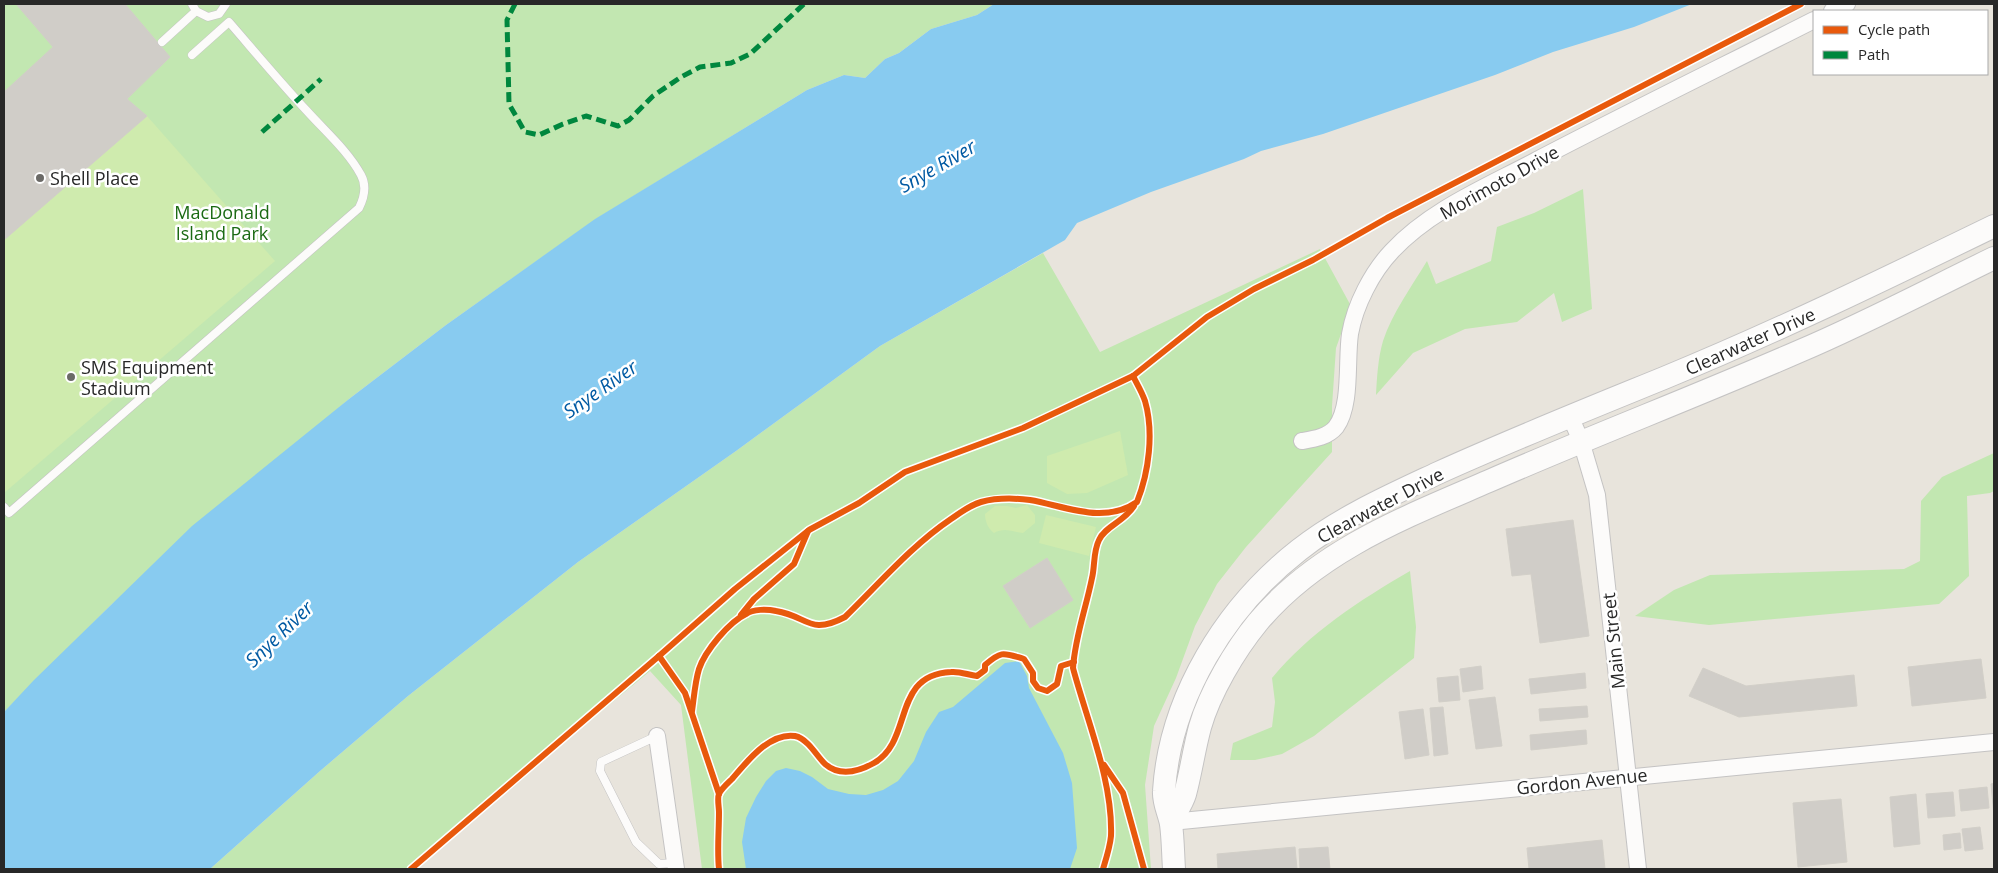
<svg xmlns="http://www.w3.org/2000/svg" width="1998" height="873" font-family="'Open Sans',sans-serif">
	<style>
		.green { fill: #c2e7b1 }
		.pitch { fill: #cfebae }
		.water { fill: #88cbf0 }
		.building { fill: #d0cdc8; stroke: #d2cfc8 }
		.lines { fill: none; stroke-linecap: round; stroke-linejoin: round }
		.service-casing { stroke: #c4c3c3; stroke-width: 9 }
		.minor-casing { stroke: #c4c3c3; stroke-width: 18 }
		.secondary-casing { stroke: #c4c3c3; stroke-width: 24 }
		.service { stroke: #fcfbfa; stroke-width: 8 }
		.minor { stroke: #fcfbfa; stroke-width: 16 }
		.secondary { stroke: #fcfbfa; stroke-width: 22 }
		.quiet { stroke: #00873e; stroke-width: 5; stroke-dasharray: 10 5; stroke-linecap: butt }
		.cycleway-casing { stroke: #fff; stroke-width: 9 }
		.cycleway { stroke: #e8590c; stroke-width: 6 }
		.poi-dot { fill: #6b6a67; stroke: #fff; stroke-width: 2 }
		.labels { text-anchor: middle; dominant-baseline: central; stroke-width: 5; stroke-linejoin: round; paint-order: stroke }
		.poi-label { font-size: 18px; fill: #282828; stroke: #fff; text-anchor: start }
		.street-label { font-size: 18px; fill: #282828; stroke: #fff }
		.park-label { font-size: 18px; fill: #1b6a13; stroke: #fff }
		.water-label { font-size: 19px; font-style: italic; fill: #015aa3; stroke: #fff }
	</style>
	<rect width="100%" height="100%" fill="#e8e4dc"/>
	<g class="green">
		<path d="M4,4H994L977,15L931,29L899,53L885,59L865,78L844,75L807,90L596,219L446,325L349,399L111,605L4,712Z"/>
		<path d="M1583,189L1592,309L1562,322L1554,293L1517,322L1465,329L1413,353L1376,395C1377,377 1378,358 1383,341C1392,313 1412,286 1427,261L1436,284L1491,261L1497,227L1534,213Z"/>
		<path d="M1320,249L1351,306L1336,348L1332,406V452L1246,547L1217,584L1195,626L1176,678L1154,726L1145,785L1151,869H702L681,705L650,671L411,869H210L320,771L408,696L578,562L736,451L880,346L1043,253L1100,352Z"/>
		<path d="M1994,453V491L1990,493L1967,496L1969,576L1939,604L1709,625L1635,616L1674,590L1710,575L1904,569L1920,561L1921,501L1942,477Z"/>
		<path d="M1410,571L1416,627L1414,658L1314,736L1282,754L1255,760H1230L1233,743L1272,727L1275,702L1272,678C1309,633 1360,600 1410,571Z"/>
	</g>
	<g class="pitch">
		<path d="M147,116L275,261L4,493V240Z"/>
		<path d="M1120,431L1128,475L1087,493L1067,494L1047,483V456Z"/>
		<path d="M1027,505L1035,515V523L1023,533C1012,532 1005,527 994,533C988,529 985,521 985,514L995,506H1007L1016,508Z"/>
		<path d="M1046,515L1096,527L1089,556L1039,543Z"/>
	</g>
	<g class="water">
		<path d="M994,4H1692L1634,27L1553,52L1495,75L1323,134L1261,151L1244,159L1151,192L1077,223L1065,240L880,346L736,451L578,562L408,696L320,771L210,869H4V712L34,680L192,526L349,399L446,325L595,219L807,90L844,75L865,78L885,59L899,53L931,29L977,15Z"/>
		<path d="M1019,661L1027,676L1029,688L1063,753L1072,783L1077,848L1070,869H746L742,842L746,818L756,797L766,781L776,771L786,768L800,771L812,777L828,789L849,794L866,795L883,790L898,781L914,761L926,732L939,712L953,707L1005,663Z"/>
	</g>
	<g class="building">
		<path d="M16,4H125L170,57L127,99L147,116L4,240V92L53,47Z"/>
		<path d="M1573,520L1589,636L1540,643L1531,574L1512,576L1506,529Z"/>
		<path d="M1047,558L1073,600L1030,628L1003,586Z"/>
		<path d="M1981,659L1986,698L1912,706L1908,667Z"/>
		<path d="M1481,666L1483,689L1463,692L1460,669Z"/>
		<path d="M1703,668L1746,686L1854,675L1857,706L1739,717L1689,696Z"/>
		<path d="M1585,673L1586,688L1531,694L1529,679Z"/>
		<path d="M1458,676L1460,700L1439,702L1437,678Z"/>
		<path d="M1495,697L1502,746L1476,749L1469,700Z"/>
		<path d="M1587,706L1588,717L1540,721L1539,709Z"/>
		<path d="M1443,707L1448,754L1434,756L1430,708Z"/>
		<path d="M1423,709L1429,755L1405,759L1399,712Z"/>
		<path d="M1586,730L1587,744L1531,750L1530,735Z"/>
		<path d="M1994,783V816L1991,784Z"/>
		<path d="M1987,787L1989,808L1961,811L1959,790Z"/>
		<path d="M1953,792L1955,816L1928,818L1926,794Z"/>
		<path d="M1916,794L1920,844L1894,847L1890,797Z"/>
		<path d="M1841,799L1847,862L1798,867L1793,803Z"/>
		<path d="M1980,827L1983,849L1965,851L1962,829Z"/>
		<path d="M1960,833L1961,848L1944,850L1943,835Z"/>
		<path d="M1602,840L1605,869H1529L1527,848Z"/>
		<path d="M1295,847L1297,869H1218L1217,854Z"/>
		<path d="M1328,847L1330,869H1300L1299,849Z"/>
	</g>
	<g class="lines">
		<g class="service-casing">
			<g id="service">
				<path d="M192,4L196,11L208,17L219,14L226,4"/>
				<path d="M162,42L196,11"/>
				<path d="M4,507L9,513L359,208C364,198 367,186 361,175C348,151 325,131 307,111C280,82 255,52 229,22L192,55"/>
				<path d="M657,736L601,762L600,771L636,842L659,864L675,863"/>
			</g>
		</g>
		<g class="minor-casing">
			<g id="minor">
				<path d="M1832,11L1847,4"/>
				<path d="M1570,416L1581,441L1597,495L1638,869"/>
				<path d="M1302,441C1314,439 1328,437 1336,427C1352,405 1346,361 1350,334C1355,305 1372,272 1392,251C1430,210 1486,187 1535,161C1627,113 1721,67 1814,20"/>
				<path d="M657,736L676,869"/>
				<path d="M1171,822L1994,742"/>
			</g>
		</g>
		<g class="secondary-casing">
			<g id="secondary">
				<path d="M1171,822C1175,813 1182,804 1185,794C1191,772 1194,749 1200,727C1210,692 1235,650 1258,622C1318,550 1406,517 1489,481C1592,436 1697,396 1800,351C1866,323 1930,289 1994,258"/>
				<path d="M1174,869C1173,854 1173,839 1171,824C1169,813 1163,802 1164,791C1170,697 1226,607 1299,550C1341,517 1391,495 1438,473C1513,439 1588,409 1664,378C1776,332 1885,279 1994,226"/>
			</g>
		</g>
		<use href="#service" class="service"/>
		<use href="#minor" class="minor"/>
		<use href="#secondary" class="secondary"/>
		<g class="quiet">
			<path d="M515,4L507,20L509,104L525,132L539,135L563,124L586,116L618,126L629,120L653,96L681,77L700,67L731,63L750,54L804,4"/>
			<path d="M262,132L321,79"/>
		</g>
		<g class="cycleway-casing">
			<g id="cycleway">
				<path d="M741,615L754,599L794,564L808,531"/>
				<path d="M659,656L685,693L719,794"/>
				<path d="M692,711C694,697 695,682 699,669C705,651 729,622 746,614C753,609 767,609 776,611C808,616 809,636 845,617C879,584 911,546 951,519C960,513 970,505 981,502C996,498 1014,498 1030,500C1065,506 1104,525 1137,502C1149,472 1154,432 1145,401C1142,392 1137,384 1133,376"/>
				<path d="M1104,765L1123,793L1144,869"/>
				<path d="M411,869L659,656L735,589L809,530L859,503L905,472L1023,428L1133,376L1207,317L1254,289L1313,260L1387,218L1801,4"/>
				<path d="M719,869C717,850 719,832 719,812C719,807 717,798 719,794C721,789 728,783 732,779C746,763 769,732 795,736C800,737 804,740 808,744C814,750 819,758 825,764C840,777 858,772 874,763C914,740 891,675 951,672C960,671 968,675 977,676L985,670V665C1002,650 1004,653 1024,659L1033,673V681L1038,688L1047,691L1057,684L1061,666L1074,662"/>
				<path d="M1103,869C1106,859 1110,847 1111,836C1113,781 1087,721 1073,668C1075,637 1086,608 1092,578C1095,566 1093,552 1099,540C1105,526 1124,522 1134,506"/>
			</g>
		</g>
		<use href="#cycleway" class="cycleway"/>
	</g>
	<g class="poi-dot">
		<circle cx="40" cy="178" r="5"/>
		<circle cx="71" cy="377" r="5"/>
	</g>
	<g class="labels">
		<g class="poi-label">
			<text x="50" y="178">Shell Place</text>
			<text x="81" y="367">SMS Equipment<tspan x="81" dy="21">Stadium</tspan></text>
		</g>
		<g class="street-label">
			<text transform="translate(1499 182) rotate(-29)">Morimoto Drive</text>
			<text transform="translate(1750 341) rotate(-24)">Clearwater Drive</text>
			<text transform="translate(1380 505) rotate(-28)">Clearwater Drive</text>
			<text transform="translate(1613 641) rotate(-96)">Main Street</text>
			<text transform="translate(1582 781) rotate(-6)">Gordon Avenue</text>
		</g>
		<g class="park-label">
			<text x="222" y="212">MacDonald<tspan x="222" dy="21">Island Park</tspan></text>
		</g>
		<g class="water-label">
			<text transform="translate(937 166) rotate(-30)">Snye River</text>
			<text transform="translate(600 389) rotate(-35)">Snye River</text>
			<text transform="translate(279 634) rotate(-44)">Snye River</text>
		</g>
	</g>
	<rect width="1998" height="873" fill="none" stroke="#282828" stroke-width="10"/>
	<rect x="1813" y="10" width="175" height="65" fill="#ffffff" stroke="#a9a9a9"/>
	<rect x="1823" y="26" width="25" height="8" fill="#e8590c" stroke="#a9a9a9"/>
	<text x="1858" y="35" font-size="15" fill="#282828">Cycle path</text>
	<rect x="1823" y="51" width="25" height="8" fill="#00873e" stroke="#a9a9a9"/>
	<text x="1858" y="60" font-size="15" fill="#282828">Path</text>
</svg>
